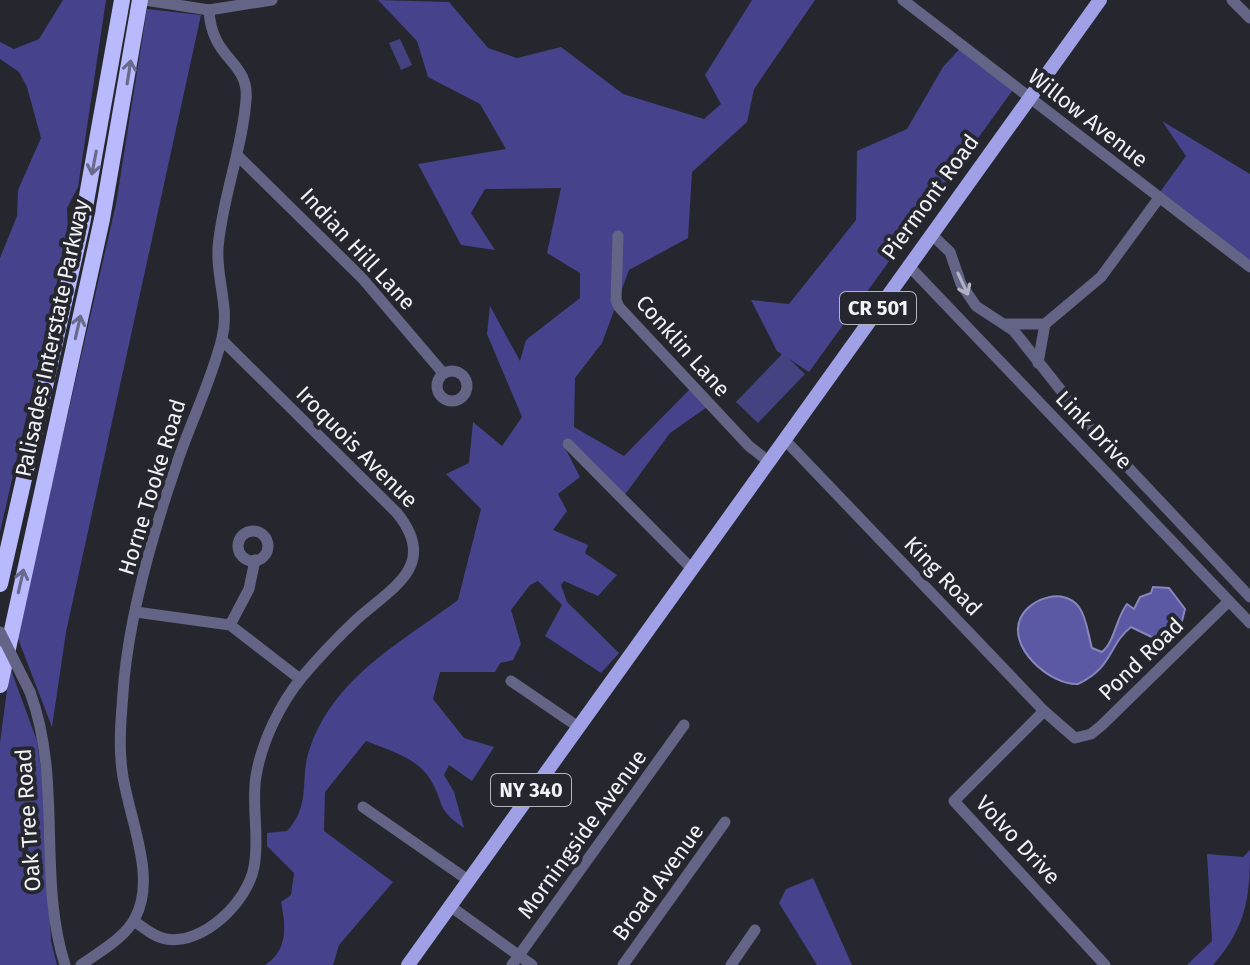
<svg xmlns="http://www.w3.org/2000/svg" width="1250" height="965" font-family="'Fira Sans',sans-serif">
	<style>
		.green { fill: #444280 }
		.forest { fill: #46428c }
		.water { fill: #5b58a4; stroke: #8886bd; stroke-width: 2 }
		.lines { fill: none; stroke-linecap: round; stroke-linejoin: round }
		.minor { stroke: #636486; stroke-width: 11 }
		.major { stroke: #9fa0e6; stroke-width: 14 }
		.highway { stroke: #b8bafd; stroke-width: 16 }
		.minor-bridge { stroke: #636486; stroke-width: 11 }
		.oneway { stroke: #68698b }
		.oneway2 { stroke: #b2b2c4 }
		.labels { text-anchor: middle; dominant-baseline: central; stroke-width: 8; stroke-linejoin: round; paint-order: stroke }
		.shield { fill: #26272e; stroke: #b5b5bb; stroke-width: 2 }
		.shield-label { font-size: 20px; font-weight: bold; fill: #f2f2f7 }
		.street-label { font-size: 22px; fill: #f2f2f7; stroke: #26272e }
	</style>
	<rect width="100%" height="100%" fill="#26272e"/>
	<g class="green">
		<path d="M400,39L412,65L401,70L389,43Z"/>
		<path d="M783,353L805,374L758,423L736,402Z"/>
	</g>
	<g class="forest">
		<path d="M63,0H106L78,187L67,208L68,234L0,532V258L17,216L18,190L41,138L27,87L19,72L0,59V42L14,49L39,39Z"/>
		<path d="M378,0L449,2L488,48L517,58L561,47L623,94L704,119L721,104L705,75L752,0H815L754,89L747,122L692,172L688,238L629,270L602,343L575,378L574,427L624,456L693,386L710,405L670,433L624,496L579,449L562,442L580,477L558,494L567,511L553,530L588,545L585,553L617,575L598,596L564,581L561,585L567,602L619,653L601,673L545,636L562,605L538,581L530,585L511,610L521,644L513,660L500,663L495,672H440L433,699L464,738L494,747L472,781L449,765L444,775L454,792L464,828C434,807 446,805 430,779C418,758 386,749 366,741L325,792L324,831L393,882L339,945L333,965H265C288,950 286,927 281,902L291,895L294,873L267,846V833L287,831C313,803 298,777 311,745C337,675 402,642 458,600L481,509L446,474L469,463L473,422L502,446L522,417L487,334L490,306L520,361L526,340L580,298V273L547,253L561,188L485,189L471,213L495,250L461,245L418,164L506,149L480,104L428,77L417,41Z"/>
		<path d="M147,9L201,15L66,632L52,727L17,636L116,204Z"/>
		<path d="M964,44L1015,87L809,372L777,351L751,300L789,304L856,220L857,151L907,129L943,67Z"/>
		<path d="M1162,121L1250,174V264L1157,196L1186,156Z"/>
		<path d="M10,667L37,741L43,785L51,941L57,965H0V743Z"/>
		<path d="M1250,850C1250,899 1246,927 1213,965H1187L1212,941L1207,854L1243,857Z"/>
		<path d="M813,878L852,965H817L779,903L786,889Z"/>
	</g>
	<path class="water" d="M1153,587L1169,588L1185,609L1181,625L1156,639L1131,627C1108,645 1114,667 1078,684C1049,685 1006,646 1021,617C1031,598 1064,587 1079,607C1087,618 1088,635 1092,648L1102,652C1115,641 1116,618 1127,604L1134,609L1140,597L1151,593Z"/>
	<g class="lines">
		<g class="minor">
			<path d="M145,0L209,10L272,0"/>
			<path d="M903,0L1250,267"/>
			<path d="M1232,0L1250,18"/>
			<path d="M239,157L362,278L443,373"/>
			<path d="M931,234L950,252L961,284L976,306L1014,331L1090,427L1250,597"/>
			<path d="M618,236L616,300L619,307L749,446L768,461"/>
			<path d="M908,265L1250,623"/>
			<path d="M1006,324H1045"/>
			<path d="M1038,363L1045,324L1101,277L1159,198"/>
			<circle cx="452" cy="386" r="15"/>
			<path d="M784,439L1044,711L1075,738L1091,734L1101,726L1229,601"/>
			<path d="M568,444L690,567"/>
			<circle cx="253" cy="546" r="15"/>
			<path d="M136,612L230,625L300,679"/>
			<path d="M230,625L249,589L255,560"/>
			<path d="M511,681L577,726"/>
			<path d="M30,692C63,781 37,877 65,965"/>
			<path d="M1044,711L954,801L1105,965"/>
			<path d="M363,807L468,880"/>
			<path d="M450,906L532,965"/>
			<path d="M134,921C144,928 154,937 166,939C203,946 248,901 254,867C260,837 251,806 256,776C262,741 280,704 302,677C319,657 338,637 357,619C393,587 439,565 397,513L222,340"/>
			<path d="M81,965C99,952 125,938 135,918C158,876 127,814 122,770C118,741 122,709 124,680C131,609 152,536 175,469C189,425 211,383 222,338C230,308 216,279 218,248C222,198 242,151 246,100C250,61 211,60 209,10"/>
			<path d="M512,965L684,725"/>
			<path d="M623,965L725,822"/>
			<path d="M731,965L755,930"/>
		</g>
		<path class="major" d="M408,965L1100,0"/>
		<g class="highway">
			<path d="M0,584L82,224L122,0"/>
			<path d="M0,685L102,219L140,0"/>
		</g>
		<path class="minor-bridge" d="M0,632L30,692"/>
	</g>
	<defs><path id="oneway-shaft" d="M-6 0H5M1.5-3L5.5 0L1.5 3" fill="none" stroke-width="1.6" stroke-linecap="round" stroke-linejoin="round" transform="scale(2)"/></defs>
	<g class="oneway">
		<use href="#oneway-shaft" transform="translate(129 72) rotate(-81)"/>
		<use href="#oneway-shaft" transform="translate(94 163) rotate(101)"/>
		<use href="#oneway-shaft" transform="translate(78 327) rotate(-77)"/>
		<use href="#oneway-shaft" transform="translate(21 581) rotate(-77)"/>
	</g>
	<use class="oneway2" href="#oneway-shaft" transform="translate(963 284) rotate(65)"/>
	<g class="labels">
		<g class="shield">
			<rect x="840" y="292" width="76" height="32" rx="6"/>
			<rect x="491" y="774" width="80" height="32" rx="6"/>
		</g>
		<g class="shield-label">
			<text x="878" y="308">CR 501</text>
			<text x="531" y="790">NY 340</text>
		</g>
		<g class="street-label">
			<text transform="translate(1088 118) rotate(38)">Willow Avenue</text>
			<text transform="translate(930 197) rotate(-54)">Piermont Road</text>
			<text transform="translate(358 249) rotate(47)">Indian Hill Lane</text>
			<text transform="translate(52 338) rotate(-78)">Palisades Interstate Parkway</text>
			<text transform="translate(683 346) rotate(48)">Conklin Lane</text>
			<text transform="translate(1094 430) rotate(46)">Link Drive</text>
			<text transform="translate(357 447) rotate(45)">Iroquois Avenue</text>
			<text transform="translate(152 487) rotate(-73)">Horne Tooke Road</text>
			<text transform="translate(943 576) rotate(46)">King Road</text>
			<text transform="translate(1141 659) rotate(-44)">Pond Road</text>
			<text transform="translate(28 820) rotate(-94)">Oak Tree Road</text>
			<text transform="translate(582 834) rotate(-54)">Morningside Avenue</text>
			<text transform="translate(1018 840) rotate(47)">Volvo Drive</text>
			<text transform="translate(658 882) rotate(-54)">Broad Avenue</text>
		</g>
	</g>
</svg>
